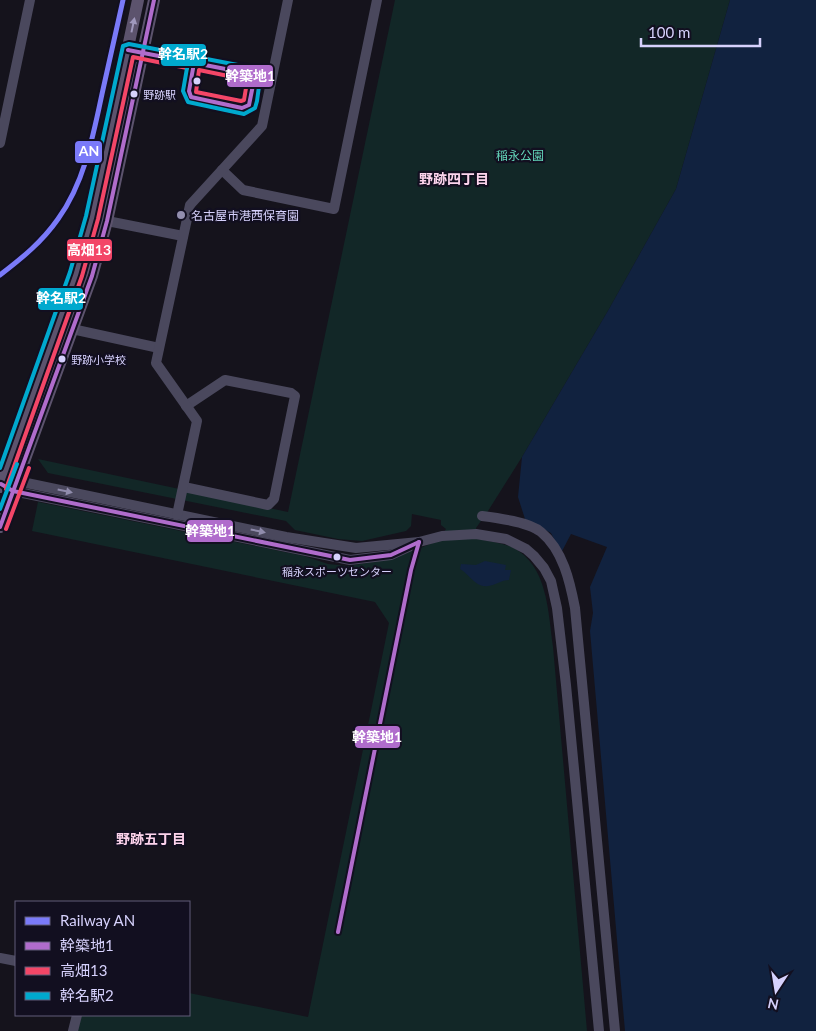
<svg xmlns="http://www.w3.org/2000/svg" width="816" height="1031" font-family="Lato,'Noto Sans JP',sans-serif">
	<style>
		.green { fill: #122727 }
		.water { fill: #11223f }
		.lines { fill: none; stroke-linecap: round; stroke-linejoin: round }
		.minor { stroke: #4a485d; stroke-width: 10 }
		.major { stroke: #5c536d; stroke-width: 12 }
		.bus-1-casing { stroke: #120f20; stroke-width: 8 }
		.bus-2-casing { stroke: #120f20; stroke-width: 8 }
		.bus-3-casing { stroke: #120f20; stroke-width: 8 }
		.bus-1 { stroke: #b06ccc; stroke-width: 4 }
		.bus-2 { stroke: #f34667; stroke-width: 4 }
		.bus-3 { stroke: #00a9ce; stroke-width: 4 }
		.rail-1-casing { stroke: #120f20; stroke-width: 9 }
		.rail-1 { stroke: #7a7af9; stroke-width: 5 }
		.oneway { fill: #9f98bc }
		.oneway2 { fill: #908cac }
		.bus-dot { fill: #d6d1fc; stroke: #120f20; stroke-width: 2 }
		.poi-dot { fill: #928eae; stroke: #120f20; stroke-width: 2 }
		.labels { text-anchor: middle; dominant-baseline: central; stroke-width: 4.5; stroke-linejoin: round; paint-order: stroke }
		.bus-label { font-size: 11px; fill: #d6d1fc; stroke: #120f20; text-anchor: start }
		.park-label { font-size: 12px; fill: #63d6ba; stroke: #120f20 }
		.poi-label { font-size: 12px; fill: #d6d1fc; stroke: #120f20; text-anchor: start }
		.neighbourhood-label { font-size: 14px; font-weight: bold; fill: #fcd3ec; stroke: #120f20 }
		.line-badge { stroke: #120f20; stroke-width: 2 }
		.badge-label { font-size: 14px; text-anchor: middle; font-weight: bold; fill: #fff }
	</style>
	<rect width="100%" height="100%" fill="#15131c"/>
	<path class="green" d="M395,0H730L676,189L609,309L522,457L488,511L476,528L478,539C489,541 502,543 512,547C548,565 548,612 553,647L587,1031H77L81,1015H189V993L308,1017L389,623L375,602L32,531L38,502L304,556L328,564L348,566L392,559L438,541L446,529L441,525V520L412,514L411,526L406,531L362,541L338,539L295,530L286,521L48,473L38,459L288,512Z"/>
	<g class="water">
		<path d="M730,0H816V1031H625L590,631L593,613L590,587L607,547L571,534L561,553L551,533L525,519L518,497L522,457L609,309L676,189Z"/>
		<path d="M485,561L506,565L505,570H511L509,580C501,580 496,585 488,586C476,588 469,574 460,569L461,564L476,565Z"/>
	</g>
	<g class="lines">
		<g class="minor">
			<path d="M0,143L30,0"/>
			<path d="M222,170L243,190L334,209L377,0"/>
			<path d="M92,218L183,236"/>
			<path d="M72,329L159,348"/>
			<path d="M1,484L17,481L286,537L356,548L419,542L442,536L476,534L506,539L526,549L534,556L544,568L551,581L557,608L566,685L599,1031"/>
			<path d="M184,487L268,505L274,499L295,396L291,393L225,380L186,406"/>
			<path d="M8,488L13,491L350,560L391,555L411,546"/>
			<path d="M177,515L197,421L156,363L190,205L262,126L288,0"/>
			<path d="M482,516C498,518 529,522 541,532C563,550 570,582 575,608L615,1031"/>
			<path d="M0,958L16,961"/>
			<path d="M73,1031L77,1015"/>
		</g>
		<g class="major">
			<path d="M0,487L76,274L92,218L138,0"/>
			<path d="M0,527L92,276L107,221L154,0"/>
		</g>
		<g class="bus-1-casing">
			<g id="bus-1">
				<path d="M128,50L246,73L254,80L249,105L242,108L191,97L189,91L194,63"/>
				<path d="M1,484L13,491L350,560L391,555L419,542"/>
				<path d="M0,527L92,276L107,221L154,0"/>
				<path d="M338,932L411,570L419,542"/>
			</g>
		</g>
		<g class="bus-2-casing">
			<g id="bus-2">
				<path d="M199,70L243,79L247,82L244,100L241,101L196,92Z"/>
				<path d="M6,489L82,276L98,219L133,57L187,68"/>
				<path d="M6,529L29,468"/>
			</g>
		</g>
		<g class="bus-3-casing">
			<g id="bus-3">
				<path d="M0,468L70,272L86,216L123,46L129,44L248,67L260,79L257,101L255,108L244,114L188,102L183,91L187,68"/>
				<path d="M0,509L17,464"/>
			</g>
		</g>
		<use href="#bus-1" class="bus-1"/>
		<use href="#bus-2" class="bus-2"/>
		<use href="#bus-3" class="bus-3"/>
		<g class="rail-1-casing">
			<path id="rail-1" d="M0,275C22,258 42,242 58,219C84,183 93,137 102,94C109,62 116,31 123,0"/>
		</g>
		<use href="#rail-1" class="rail-1"/>
	</g>
	<defs><path id="oneway-solid" d="M-6-.8H1V-3.2L6.5 0L1 3.2V.8H-6Z" transform="scale(1.25)"/></defs>
	<use class="oneway" href="#oneway-solid" transform="translate(133 25) rotate(-78)"/>
	<g class="oneway2">
		<use href="#oneway-solid" transform="translate(65 491) rotate(12)"/>
		<use href="#oneway-solid" transform="translate(258 531) rotate(12)"/>
	</g>
	<g class="bus-dot">
		<circle cx="197" cy="81" r="4.5"/>
		<circle cx="134" cy="94" r="4.5"/>
		<circle cx="62" cy="359" r="4.5"/>
		<circle cx="337" cy="557" r="4.5"/>
	</g>
	<circle class="poi-dot" cx="181" cy="215" r="5"/>
	<g class="labels">
		<g class="bus-label">
			<text x="143" y="94">野跡駅</text>
			<text x="71" y="359">野跡小学校</text>
			<text x="337" y="571" text-anchor="middle">稲永スポーツセンター</text>
		</g>
		<g class="park-label">
			<text x="520" y="155">稲永公園</text>
		</g>
		<g class="poi-label">
			<text x="191" y="215">名古屋市港西保育園</text>
		</g>
		<g class="neighbourhood-label">
			<text x="454" y="178">野跡四丁目</text>
			<text x="151" y="838">野跡五丁目</text>
		</g>
	</g>
	<g class="line-badge">
		<rect x="160" y="43" width="47" height="24" rx="5" fill="#00a9ce"/>
		<rect x="226" y="64" width="48" height="24" rx="5" fill="#b06ccc"/>
		<rect x="74" y="140" width="29" height="24" rx="5" fill="#7a7af9"/>
		<rect x="66" y="238" width="47" height="24" rx="5" fill="#f34667"/>
		<rect x="37" y="287" width="47" height="24" rx="5" fill="#00a9ce"/>
		<rect x="186" y="519" width="48" height="24" rx="5" fill="#b06ccc"/>
		<rect x="354" y="725" width="47" height="24" rx="5" fill="#b06ccc"/>
	</g>
	<g class="badge-label">
		<text x="183" y="59">幹名駅2</text>
		<text x="250" y="81">幹築地1</text>
		<text x="89" y="156">AN</text>
		<text x="89" y="255">高畑13</text>
		<text x="61" y="303">幹名駅2</text>
		<text x="210" y="536">幹築地1</text>
		<text x="377" y="742">幹築地1</text>
	</g>
	<rect x="15" y="901" width="175" height="115" fill="#120f20" stroke="#605d78"/>
	<rect x="25" y="917" width="25" height="8" fill="#7a7af9" stroke="#605d78"/>
	<text x="60" y="926" font-size="15" fill="#d6d1fc">Railway AN</text>
	<rect x="25" y="942" width="25" height="8" fill="#b06ccc" stroke="#605d78"/>
	<text x="60" y="951" font-size="15" fill="#d6d1fc">幹築地1</text>
	<rect x="25" y="967" width="25" height="8" fill="#f34667" stroke="#605d78"/>
	<text x="60" y="976" font-size="15" fill="#d6d1fc">高畑13</text>
	<rect x="25" y="992" width="25" height="8" fill="#00a9ce" stroke="#605d78"/>
	<text x="60" y="1001" font-size="15" fill="#d6d1fc">幹名駅2</text>
	<g transform="translate(776 991) rotate(192)" stroke="#120f20" stroke-width="4" paint-order="stroke">
	<path d="M0-4L9 19L0 12L-9 19Z" fill="#d6d1fc"/>
	<text y="-8" font-size="14" font-weight="bold" text-anchor="middle" fill="#d6d1fc">N</text>
	</g>
	<path d="M641 38v8h119v-8" fill="none" stroke="#d6d1fc" stroke-width="2.5"/>
	<text x="648" y="38" font-size="15" fill="#d6d1fc" stroke="#120f20" stroke-width="4" paint-order="stroke">100 m</text>
</svg>
